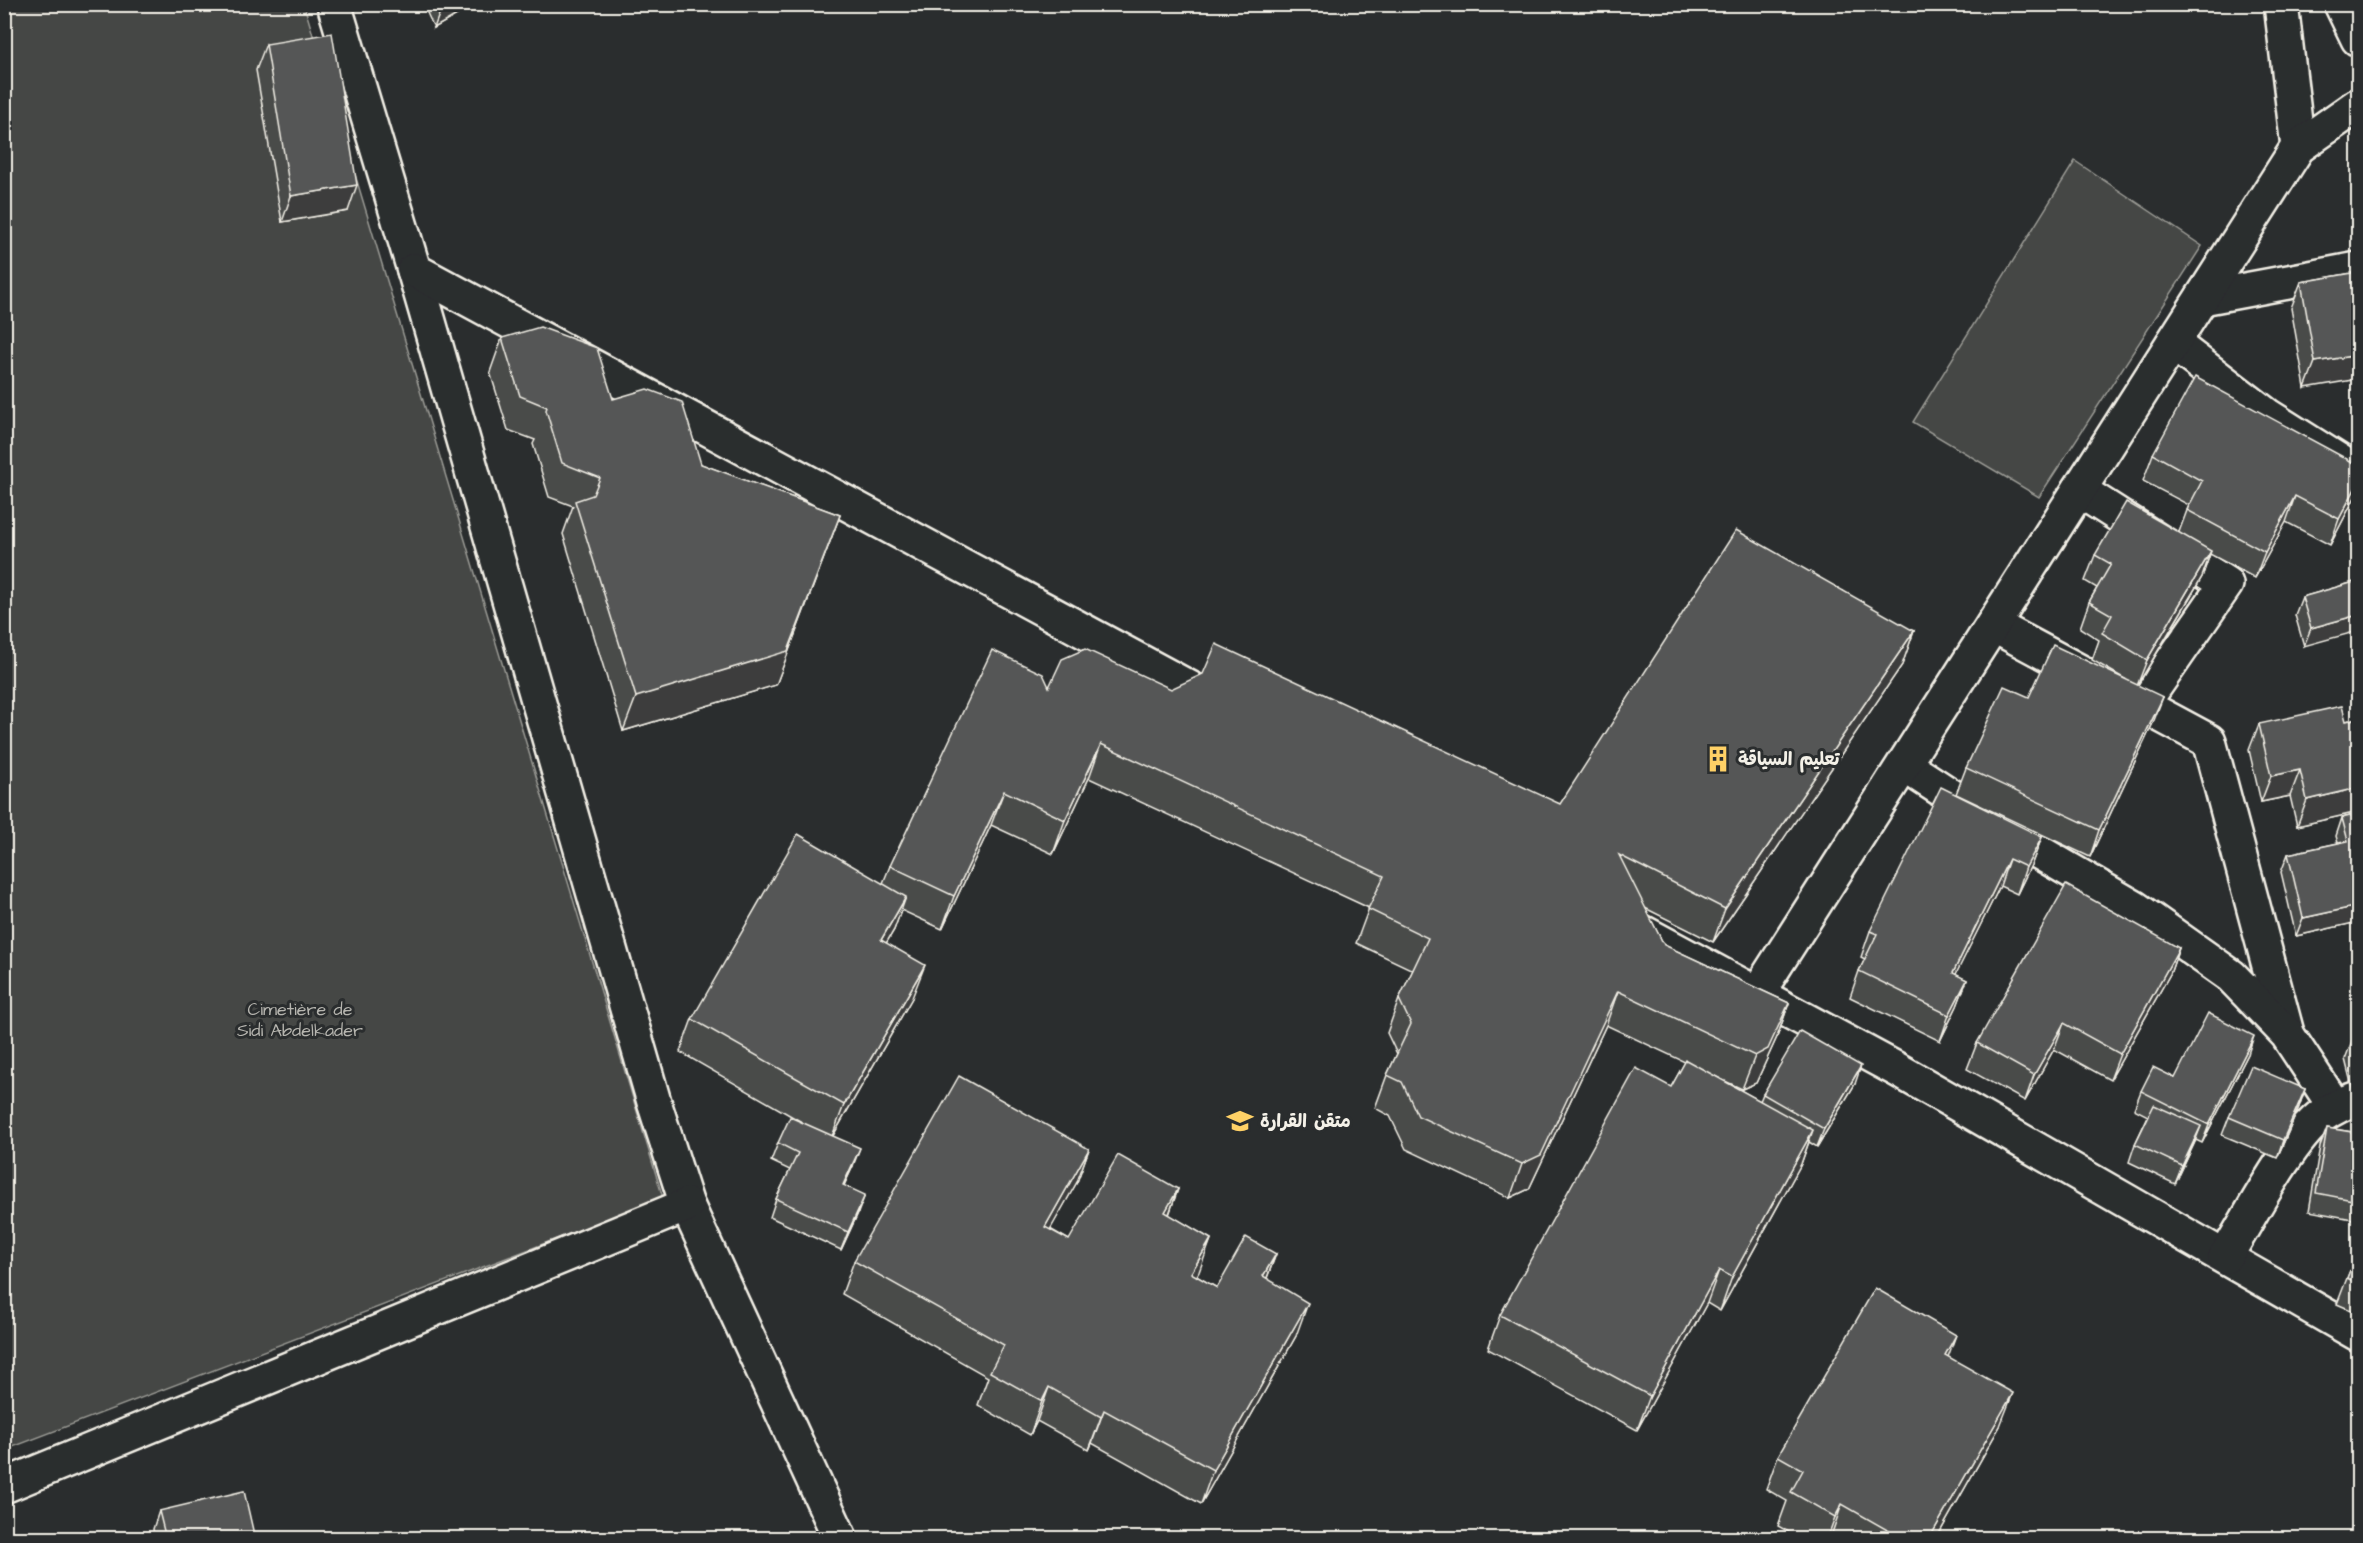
<svg xmlns="http://www.w3.org/2000/svg" width="2363" height="1543" font-family="'Architects Daughter','Playpen Sans Arabic',sans-serif">
	<style>
		.green { fill: #444645; stroke: #9c9c96; stroke-width: 1.5 }
		.lines { fill: none; stroke-linecap: round; stroke-linejoin: round }
		.minor-casing { stroke: #f4f1e8; stroke-width: 38 }
		.minor { stroke: #2a2d2e; stroke-width: 33 }
		.wall { fill: #494b4a; stroke: #f4f1e8; stroke-width: 1.5 }
		.shaded-wall { fill: #3c3d3c; stroke: #f4f1e8; stroke-width: 1.5 }
		.building { fill: #555756; stroke: #f4f1e8; stroke-width: 1.5 }
		.labels { text-anchor: middle; dominant-baseline: central; stroke-width: 6; stroke-linejoin: round; paint-order: stroke }
		.poi-label { font-size: 18px; font-weight: bold; fill: #f4f1e8; stroke: #2a2d2e; text-anchor: start }
		.park-label { font-size: 18px; fill: #b6b5af; stroke: #2a2d2e }
	</style>
	<rect width="100%" height="100%" fill="#2a2d2e"/>
	<filter id="ink" filterUnits="userSpaceOnUse"><feTurbulence type="fractalNoise" baseFrequency=".0167" numOctaves="2"/><feDisplacementMap in="SourceGraphic" scale="12" xChannelSelector="R" yChannelSelector="G"/><feConvolveMatrix kernelMatrix="1 2 1 2 8 2 1 2 1" color-interpolation-filters="sRGB"/></filter>
	<g filter="url(#ink)">
		<g class="green">
			<path d="M5,5H304L663,1198L5,1450Z"/>
			<path d="M2075,161L2202,246L2039,497L1913,422Z"/>
		</g>
		<g class="lines">
			<g class="minor-casing">
				<g id="minor">
					<path d="M334,4L414,270L654,1102L687,1205L840,1538"/>
					<path d="M2281,4L2298,147"/>
					<path d="M2341,4L2358,39"/>
					<path d="M414,270L1223,706"/>
					<path d="M2202,298L2358,269"/>
					<path d="M2173,343L2268,416L2358,473"/>
					<path d="M2079,490L2226,584L2142,705"/>
					<path d="M1993,625L2209,741L2287,1033"/>
					<path d="M1904,765L2025,844L2135,908L2231,976L2287,1034L2335,1107"/>
					<path d="M1622,921L1898,1070L2358,1334"/>
					<path d="M1757,994L2298,147L2358,105"/>
					<path d="M2225,1257C2249,1219 2287,1143 2321,1116C2333,1108 2345,1102 2358,1098"/>
					<path d="M4,1486L687,1205"/>
				</g>
			</g>
			<use href="#minor" class="minor"/>
		</g>
		<g class="wall">
			<path d="M423,4H476L434,28Z"/>
			<path d="M266,44L348,211L282,222L256,70Z"/>
			<path d="M2358,272L2305,388L2291,308L2301,282Z"/>
			<path d="M502,338L613,399L701,464L840,515L776,685L623,731L563,534L573,506L549,497L533,444L535,440L508,430L490,372Z"/>
			<path d="M2153,454L2356,495L2330,545L2286,522L2255,578L2210,554L2202,577L2138,685L2153,723L2090,857L1956,794L1966,768L2029,697L2125,679L2092,660L2099,640L2080,628L2089,602L2097,588L2085,581L2095,555L2179,532L2189,505L2143,481Z"/>
			<path d="M2358,581L2304,646L2295,615L2302,597Z"/>
			<path d="M1914,631L1902,665L1713,942L1645,908L1664,945L1789,1003L1777,1037L1756,1083L1742,1089L1712,1075L1760,1101L1763,1094L1855,1084L1817,1147L1809,1142L1801,1164L1720,1311L1707,1303L1637,1430L1488,1349L1500,1315L1671,1087L1685,1062L1606,1025L1529,1189L1510,1198L1406,1149L1390,1116L1375,1108L1387,1075L1397,1054L1387,1033L1399,999L1413,970L1356,943L1369,908L1089,778L1053,854L991,825L942,929L901,910L894,930L886,943L912,998L833,1136L853,1166L844,1185L858,1213L841,1250L770,1217L776,1199L790,1170L771,1161L778,1143L800,1121L680,1052L692,1019L883,883L890,866L1049,687L1171,689L1560,804Z"/>
			<path d="M2358,718V812L2297,826L2290,796L2261,802L2249,750L2259,724L2346,721Z"/>
			<path d="M2358,814V922L2296,936L2281,872L2288,854L2338,843L2336,836L2342,818Z"/>
			<path d="M2042,837L2032,863L2017,894L2000,886L1955,975L1967,980L1957,1006L1940,1041L1850,997L1859,971L1865,959L1861,957L1870,931Z"/>
			<path d="M2179,948L2170,974L2110,1080L2054,1049L2025,1101L1967,1069L1977,1043Z"/>
			<path d="M2358,1039V1089L2353,1091L2345,1059L2352,1041Z"/>
			<path d="M2248,1054L2202,1143L2196,1140L2175,1184L2129,1162L2135,1144L2148,1116L2134,1109L2141,1091Z"/>
			<path d="M2305,1089L2299,1107L2277,1158L2222,1135L2229,1117Z"/>
			<path d="M2327,1128L2358,1133V1220L2309,1211L2320,1146Z"/>
			<path d="M1089,1149L1077,1182L1050,1229L1069,1240L1178,1189L1169,1215L1211,1239L1196,1276L1217,1288L1276,1254L1267,1278L1296,1336L1201,1504L1092,1443L1089,1450L1037,1421L1030,1435L978,1405L988,1377L842,1294L854,1261Z"/>
			<path d="M2358,1251V1313L2337,1304L2347,1278Z"/>
			<path d="M1948,1357L2000,1426L1936,1539H1832L1830,1537V1539H1801L1778,1526L1787,1501L1766,1489L1778,1456Z"/>
			<path d="M159,1511L255,1539H155L153,1529Z"/>
		</g>
		<g class="shaded-wall">
			<path d="M443,4H476L434,28Z"/>
			<path d="M357,185L348,211L282,222L291,196Z"/>
			<path d="M2358,355V379L2305,388L2315,362Z"/>
			<path d="M2358,483V489L2356,495L2330,545L2339,519Z"/>
			<path d="M2295,496L2286,522L2255,578L2265,552Z"/>
			<path d="M840,515L776,685L623,731L636,697Z"/>
			<path d="M2211,551L2202,577L2137,686L2147,660Z"/>
			<path d="M2358,615V631L2304,646L2311,628Z"/>
			<path d="M1914,631L1902,665L1713,942L1725,909Z"/>
			<path d="M2163,697L2153,723L2090,857L2099,830Z"/>
			<path d="M1101,744L1089,778L1053,854L1065,820Z"/>
			<path d="M2300,770L2290,796L2261,802L2271,776Z"/>
			<path d="M2358,788V812L2297,826L2307,800Z"/>
			<path d="M1004,791L991,825L942,929L954,896Z"/>
			<path d="M2042,837L2032,863L2017,894L2026,867Z"/>
			<path d="M2009,859L2000,886L1943,1000L1953,973Z"/>
			<path d="M906,897L894,930L868,974L881,940Z"/>
			<path d="M2358,906V922L2296,936L2303,918Z"/>
			<path d="M2179,948L2170,974L2110,1080L2120,1054Z"/>
			<path d="M925,965L912,998L831,1139L844,1105Z"/>
			<path d="M1967,980L1957,1006L1940,1041L1949,1015Z"/>
			<path d="M1618,991L1606,1025L1529,1189L1510,1198L1522,1164Z"/>
			<path d="M1789,1003L1777,1037L1756,1083L1742,1089L1755,1056Z"/>
			<path d="M2064,1023L2054,1049L2025,1101L2034,1075Z"/>
			<path d="M2254,1036L2248,1054L2202,1143L2209,1125Z"/>
			<path d="M1861,1066L1855,1084L1817,1147L1824,1129Z"/>
			<path d="M2358,1075V1089L2353,1091Z"/>
			<path d="M2305,1089L2299,1107L2277,1158L2283,1140Z"/>
			<path d="M2201,1126L2194,1144L2175,1184L2182,1166Z"/>
			<path d="M1813,1130L1801,1164L1720,1311L1732,1277Z"/>
			<path d="M860,1148L853,1166L836,1203L843,1185Z"/>
			<path d="M1089,1149L1077,1182L1033,1260L1045,1227Z"/>
			<path d="M1178,1189L1166,1222L1165,1212Z"/>
			<path d="M865,1195L858,1213L841,1250L848,1232Z"/>
			<path d="M1211,1239L1199,1272L1179,1307L1191,1273Z"/>
			<path d="M1276,1254L1263,1288V1276Z"/>
			<path d="M1719,1270L1707,1303L1637,1430L1650,1396Z"/>
			<path d="M1308,1303L1296,1336L1201,1504L1213,1470Z"/>
			<path d="M1956,1335L1944,1368L1945,1355Z"/>
			<path d="M1049,1387L1037,1421L1030,1435L1042,1401Z"/>
			<path d="M2013,1393L2000,1426L1936,1539H1929Z"/>
			<path d="M1104,1410L1092,1443L1089,1450L1101,1417Z"/>
			<path d="M1842,1504L1830,1539H1827L1835,1517Z"/>
		</g>
		<g class="building">
			<path d="M332,33L357,185L291,196L266,44Z"/>
			<path d="M2358,272V355L2315,362L2301,282Z"/>
			<path d="M540,327L597,348L613,399L647,389L682,402L701,464L840,515L788,651L636,697L575,501L593,495L600,478L562,463L546,410L547,407L520,396L502,338Z"/>
			<path d="M2195,377L2358,465V483L2339,519L2295,496L2265,552L2187,510L2202,481L2153,454Z"/>
			<path d="M2126,502L2211,551L2147,660L2102,633L2112,615L2089,602L2111,564L2095,555Z"/>
			<path d="M1736,530L1914,631L1725,909L1619,855L1664,945L1789,1003L1768,1049L1755,1056L1618,991L1541,1155L1522,1164L1418,1116L1402,1082L1387,1075L1411,1024L1399,999L1428,938L1368,909L1384,876L1101,744L1065,820L1004,791L954,896L890,866L992,650L1043,674L1049,687L1062,659L1085,649L1171,689L1203,674L1216,644L1560,804Z"/>
			<path d="M2358,581V615L2311,628L2302,597Z"/>
			<path d="M2053,645L2163,697L2099,830L1966,768L2004,686L2029,697Z"/>
			<path d="M2342,706L2346,721L2358,718V788L2307,800L2300,770L2271,776L2259,724Z"/>
			<path d="M1941,787L2042,837L2026,867L2009,859L1953,973L1967,980L1949,1015L1859,971L1877,934L1870,931Z"/>
			<path d="M2358,814V906L2303,918L2288,854L2348,841L2342,818Z"/>
			<path d="M798,834L906,897L881,940L925,965L844,1105L692,1019Z"/>
			<path d="M2066,885L2179,948L2120,1054L2064,1023L2034,1075L1977,1043Z"/>
			<path d="M2208,1013L2254,1036L2209,1125L2141,1091L2153,1067L2175,1078Z"/>
			<path d="M1800,1031L1861,1066L1824,1129L1763,1094Z"/>
			<path d="M2358,1039V1069L2352,1041Z"/>
			<path d="M1686,1060L1813,1130L1732,1277L1719,1270L1650,1396L1500,1315L1636,1068L1671,1087Z"/>
			<path d="M2251,1066L2305,1089L2283,1140L2229,1117Z"/>
			<path d="M959,1076L1089,1149L1045,1227L1069,1240L1118,1155L1178,1189L1165,1212L1211,1239L1191,1273L1217,1288L1246,1237L1276,1254L1263,1276L1308,1303L1213,1470L1104,1410L1101,1417L1049,1387L1042,1401L990,1372L1004,1345L854,1261Z"/>
			<path d="M2154,1105L2201,1126L2182,1166L2135,1144Z"/>
			<path d="M790,1117L860,1148L843,1185L865,1195L848,1232L776,1199L798,1153L778,1143Z"/>
			<path d="M2327,1128L2358,1133V1201L2316,1193Z"/>
			<path d="M2358,1251V1283L2347,1278Z"/>
			<path d="M1875,1288L1956,1335L1945,1355L2013,1393L1929,1539H1903L1842,1504L1835,1517L1791,1492L1803,1470L1778,1456Z"/>
			<path d="M244,1491L255,1539H166L159,1511Z"/>
		</g>
	</g>
	<defs>
		<g id="building-bare" transform="scale(2.07)"><path d="M-4-6H4V6H1V3H-1V6H-4ZM-2.5-4.3h1.7v1.8h-1.7ZM.8-4.3h1.7v1.8H.8ZM-2.5-1h1.7V.8h-1.7ZM.8-1h1.7V.8H.8Z" fill="#ffd166" stroke="#2a2d2e" stroke-width="2.5" paint-order="stroke"/></g>
		<g id="school-bare" transform="scale(2.07)"><path d="M0-5L7-2L0 1L-7-2ZM-4 1L0 2.5L4 1V4Q0 6-4 4Z" fill="#ffd166" stroke="#2a2d2e" stroke-width="2.5" paint-order="stroke"/></g>
	</defs>
	<g fill-rule="evenodd">
		<use href="#building-bare" x="1718" y="759"/>
		<use href="#school-bare" x="1240" y="1121"/>
	</g>
	<g class="labels">
		<g class="poi-label">
			<text x="1738" y="759">تعليم السياقة</text>
			<text x="1260" y="1121">متقن القرارة</text>
		</g>
		<g class="park-label">
			<text x="300" y="1009">Cimetière de<tspan x="300" dy="21">Sidi Abdelkader</tspan></text>
		</g>
	</g>
	<rect width="2363" height="1543" fill="none" stroke="#2a2d2e" stroke-width="24"/>
	<rect x="12" y="12" width="2339" height="1519" fill="none" stroke="#f4f1e8" stroke-width="2" filter="url(#ink)"/>
</svg>
